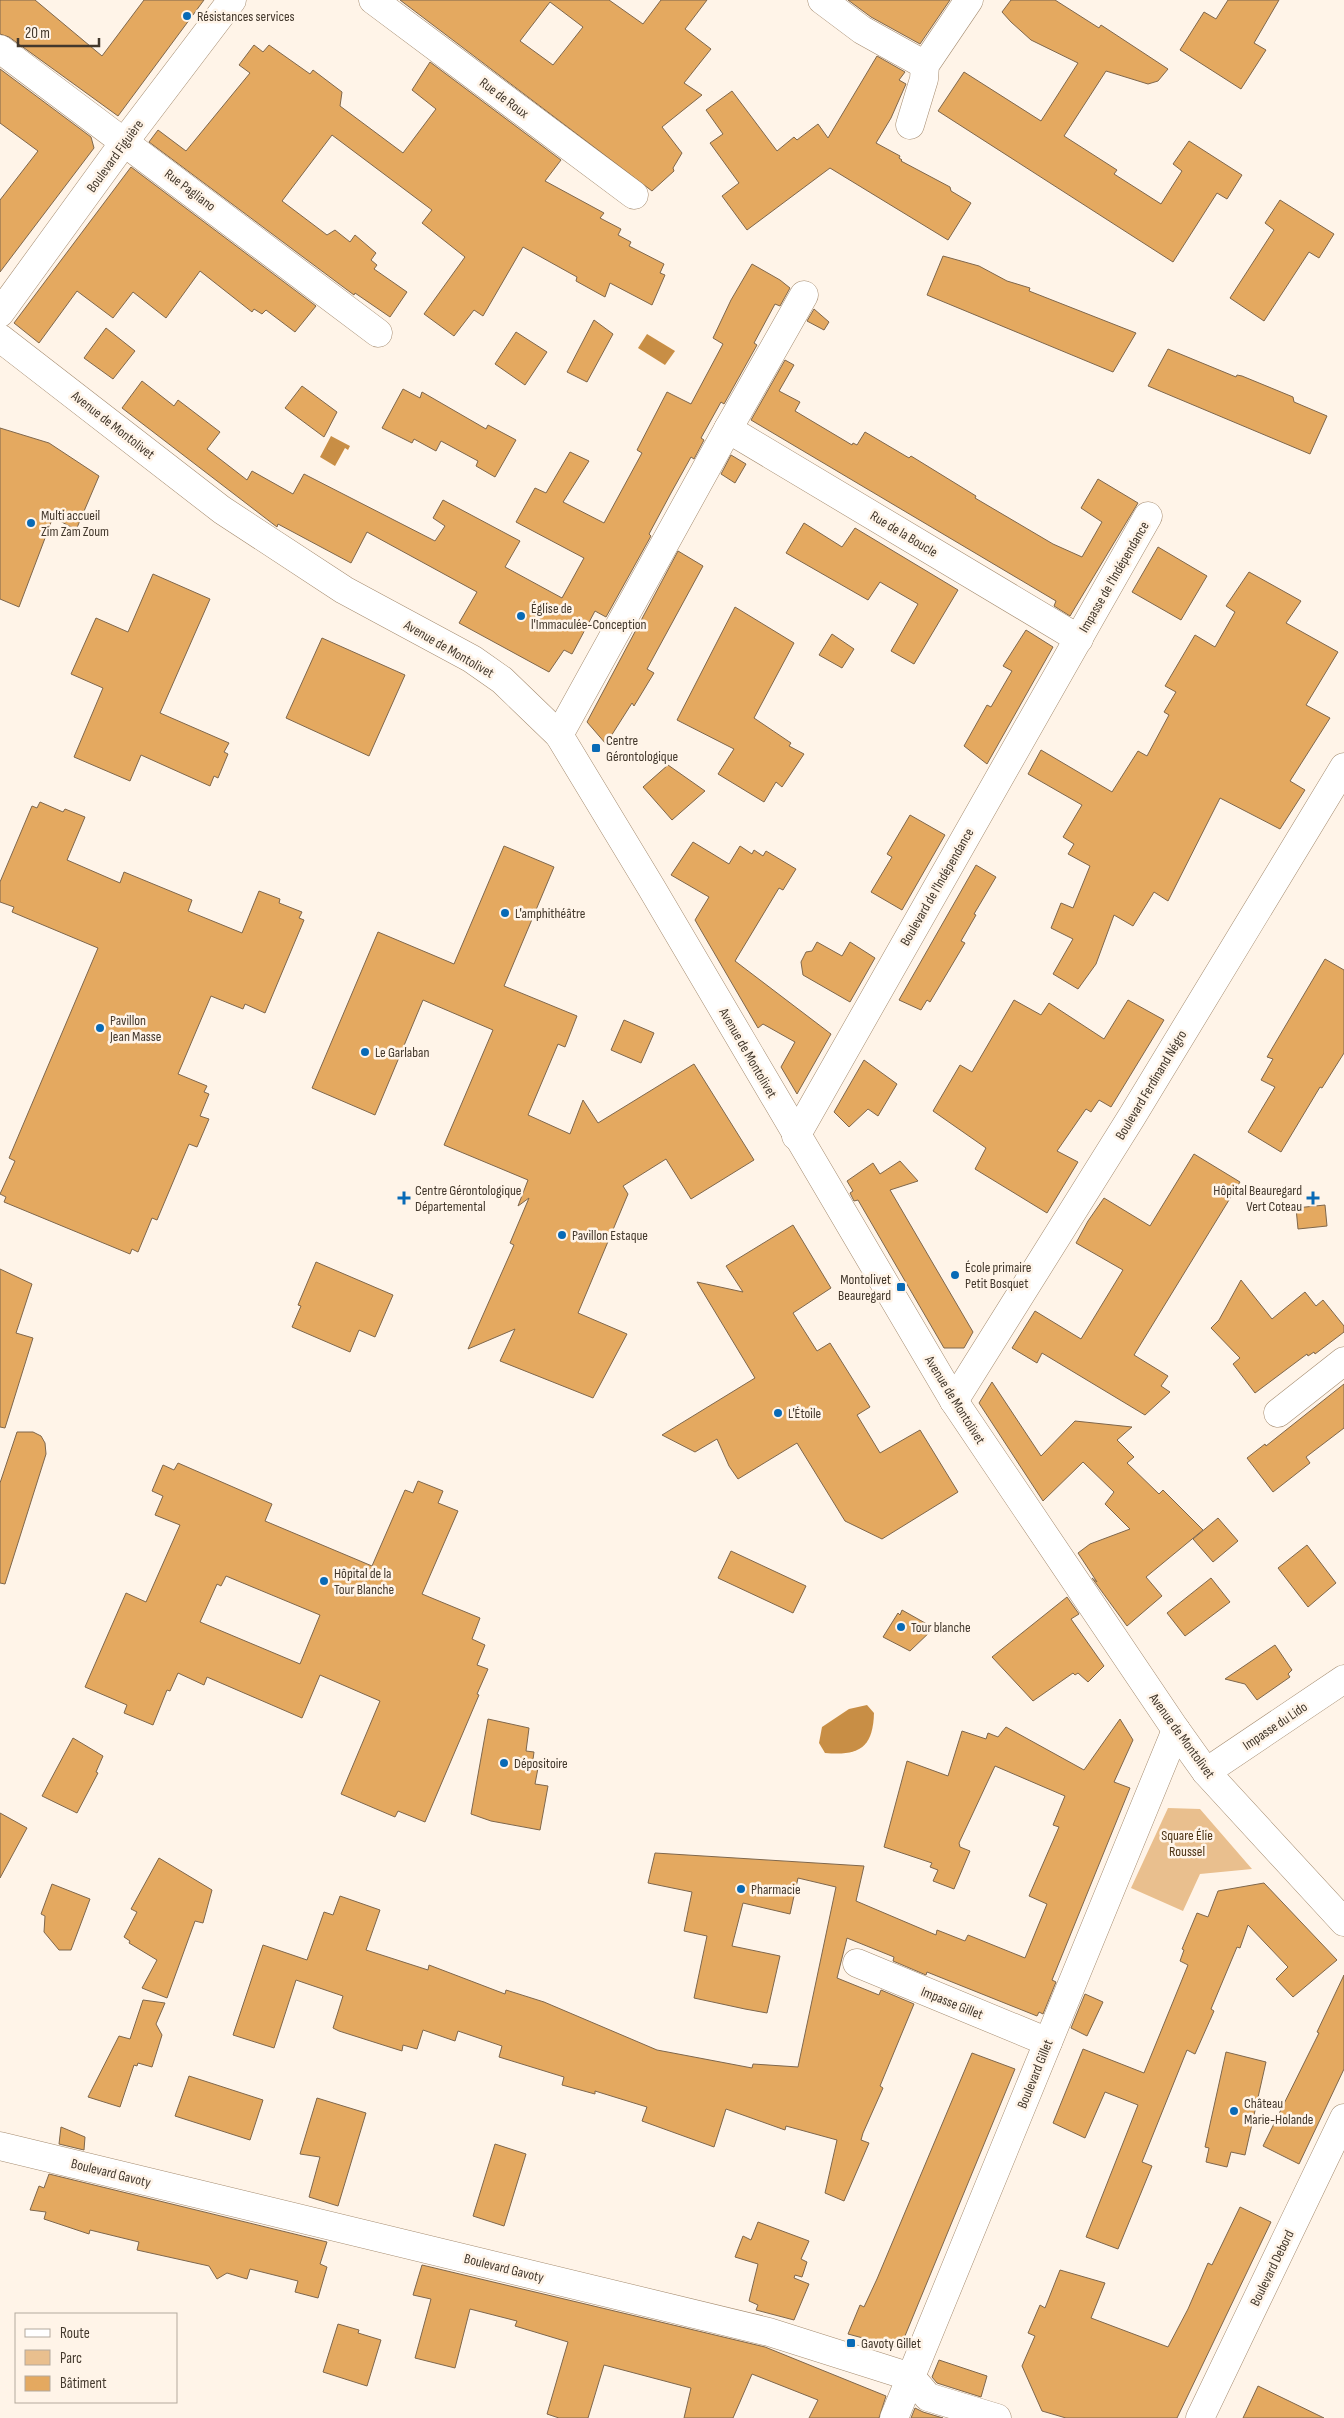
<svg xmlns="http://www.w3.org/2000/svg" width="1344" height="2418" font-family="'Sofia Sans Condensed',sans-serif">
	<style>
		.green { fill: #e9bf8e }
		.water { fill: #c88e45 }
		.building { fill: #e4a960; stroke: #7f674c; fill-rule: evenodd }
		.lines { fill: none; stroke-linecap: round; stroke-linejoin: round }
		.minor-casing { stroke: #a58c70; stroke-width: 29 }
		.minor { stroke: #fff; stroke-width: 28 }
		.poi-dot { fill: #086ab6; stroke: #fff4e8; stroke-width: 2 }
		.labels { text-anchor: middle; dominant-baseline: central; stroke-width: 5; stroke-linejoin: round; paint-order: stroke }
		.poi-label { font-size: 14px; fill: #43382c; stroke: #fff4e8; text-anchor: start }
		.street-label { font-size: 14px; fill: #43382c; stroke: #fff4e8 }
		.park-label { font-size: 14px; fill: #4c3314; stroke: #fff4e8 }
	</style>
	<rect width="100%" height="100%" fill="#fff4e8"/>
	<path class="green" d="M1168,1808L1200,1809L1252,1869L1200,1874L1183,1911L1131,1888Z"/>
	<g class="water">
		<path d="M647,334L675,351L665,365L638,348Z"/>
		<path d="M331,436L350,446L348,450L345,448L335,466L320,457Z"/>
		<path d="M867,1705L874,1713C873,1748 859,1756 825,1753L819,1743L822,1727L849,1709Z"/>
	</g>
	<g class="building">
		<path d="M0,0H35L102,56L144,0H204L118,116L9,37L0,34Z"/>
		<path d="M400,0H609L643,24L661,0H707L685,29L711,49L684,83L702,95L662,127L682,153L673,168L674,171L652,191ZM550,2L583,27L553,65L520,41Z"/>
		<path d="M848,0H950L920,44L871,17Z"/>
		<path d="M1011,0H1055L1099,28L1101,25L1168,69L1158,81L1148,84L1106,71L1064,136L1117,170L1114,174L1161,204L1182,171L1173,164L1189,141L1242,175L1227,199L1217,193L1173,262L938,111L964,72L1041,121L1078,63L1031,40L1011,22L1002,12Z"/>
		<path d="M1228,0H1279L1254,43L1266,50L1241,89L1180,50L1204,12L1216,19Z"/>
		<path d="M254,45L263,52L269,45L310,74L313,70L342,92L340,106L403,153L436,109L412,90L430,62L561,160L545,181L604,213L600,218L621,229L618,235L631,242L629,246L664,264L660,273L665,275L652,305L610,283L605,297L576,281L577,277L523,247L483,316L474,310L454,336L424,314L465,257L422,223L432,210L332,135L282,201L327,235L335,230L350,242L355,235L376,253L371,260L377,265L374,269L407,292L390,317L355,293L354,295L149,142L158,130L186,151L250,73L239,65Z"/>
		<path d="M877,56L905,72L899,80L906,84L891,118L876,143L900,156L899,158L902,160L901,161L950,187L951,191L971,203L948,240L830,168L747,230L722,196L739,183L710,143L723,134L706,110L732,91L777,151L794,137L797,140L818,124L828,138Z"/>
		<path d="M0,69L91,137L94,148L0,272V200L38,151L0,123Z"/>
		<path d="M131,167L316,306L295,332L266,310L262,314L254,309L252,312L200,271L166,318L133,292L113,318L77,291L39,343L14,323Z"/>
		<path d="M1280,200L1334,234L1319,258L1309,252L1264,321L1230,298L1274,230L1265,223Z"/>
		<path d="M943,256L979,266L1007,281L1030,288L1029,291L1136,333L1113,372L927,295Z"/>
		<path d="M752,264L780,280L790,288L780,306L775,304L754,343L757,345L724,404L721,402L701,438L704,440L694,459L691,457L671,493L649,534L651,536L606,617L595,611L572,654L564,650L549,672L459,623L477,592L367,532L351,563L278,524L277,527L122,408L142,381L174,406L178,400L220,432L207,449L247,480L252,471L293,494L304,474L435,541L445,526L433,518L443,500L520,541L505,567L562,598L584,558L516,522L535,488L546,493L570,452L589,461L563,502L604,523L642,453L637,450L667,392L691,404L723,344L713,338L731,300Z"/>
		<path d="M814,309L829,322L824,330L807,321Z"/>
		<path d="M594,320L613,334L587,382L567,372Z"/>
		<path d="M106,328L135,351L113,379L84,358Z"/>
		<path d="M516,332L547,352L525,385L495,364Z"/>
		<path d="M1168,349L1236,377L1237,375L1242,376L1293,397L1294,402L1327,416L1310,454L1148,386Z"/>
		<path d="M785,360L794,365L779,391L800,402L795,411L852,445L853,443L857,445L865,432L909,458L911,456L976,496L975,498L1053,544L1082,557L1102,522L1081,508L1098,479L1138,503L1070,616L1054,606L1056,601L751,420Z"/>
		<path d="M302,386L337,412L324,437L285,408Z"/>
		<path d="M403,389L420,398L422,392L486,429L488,425L516,440L495,477L476,466L478,461L441,441L436,451L414,439L412,443L382,428Z"/>
		<path d="M0,428L49,443L99,476L76,530L53,517L19,607L0,599Z"/>
		<path d="M731,455L746,464L735,483L721,474Z"/>
		<path d="M804,523L842,547L855,528L958,590L914,664L891,651L918,604L880,582L868,600L786,553Z"/>
		<path d="M1158,547L1207,576L1181,620L1132,592Z"/>
		<path d="M678,551L703,566L647,669L654,673L634,706L632,703L606,744L587,722Z"/>
		<path d="M1249,572L1301,601L1286,623L1338,652L1306,705L1330,718L1290,781L1305,790L1280,829L1220,798L1168,901L1154,892L1133,926L1114,915L1096,964L1078,989L1053,974L1073,939L1051,928L1061,903L1073,908L1090,866L1068,854L1074,844L1063,837L1082,805L1028,774L1041,750L1112,792L1138,751L1147,756L1169,715L1164,712L1176,692L1165,686L1195,635L1215,647L1235,612L1226,606Z"/>
		<path d="M153,574L210,599L160,713L229,743L224,752L228,754L218,778L214,776L210,786L141,755L130,781L74,757L103,688L71,674L96,618L128,632Z"/>
		<path d="M735,607L794,643L754,718L791,743L789,746L804,754L782,787L776,782L764,802L718,774L734,749L677,720Z"/>
		<path d="M1026,630L1053,647L987,764L964,746L987,705L991,707L1012,671L1003,666Z"/>
		<path d="M832,634L854,649L842,668L819,655Z"/>
		<path d="M322,638L405,675L369,756L286,718Z"/>
		<path d="M668,765L705,791L672,820L643,787Z"/>
		<path d="M40,802L63,812L65,809L85,817L67,860L120,883L124,872L192,900L188,911L242,933L259,891L280,899L279,903L302,912L299,918L304,920L265,1013L245,1004L243,1009L211,996L178,1074L207,1086L204,1092L209,1094L200,1116L209,1119L197,1147L189,1144L157,1220L152,1218L138,1252L132,1249L130,1254L4,1202L6,1197L0,1194L15,1161L9,1158L98,948L12,912L14,907L0,902V882L32,806L37,808Z"/>
		<path d="M910,815L945,835L902,910L871,892L892,857L887,854Z"/>
		<path d="M693,842L729,864L740,846L752,854L754,850L763,856L766,851L796,869L783,890L779,888L735,961L831,1034L797,1094L781,1067L795,1042L763,1024L758,1028L695,920L709,897L671,875Z"/>
		<path d="M504,846L554,867L504,986L577,1016L565,1047L558,1044L528,1115L570,1134L583,1100L598,1123L694,1064L754,1160L691,1199L666,1159L623,1186L628,1194L578,1313L627,1334L593,1398L500,1361L515,1329L468,1349L514,1245L510,1243L529,1198L518,1206L528,1180L444,1145L493,1030L423,1000L375,1115L312,1088L378,932L454,964Z"/>
		<path d="M976,865L996,877L974,914L976,915L961,941L965,943L930,1002L927,1000L921,1010L899,1000Z"/>
		<path d="M817,942L842,956L850,942L875,958L850,1002L803,975L801,962L806,952L812,951Z"/>
		<path d="M1325,959L1344,970V1053L1322,1088L1320,1087L1281,1152L1248,1132L1275,1087L1261,1080L1273,1059L1267,1057Z"/>
		<path d="M1014,1000L1041,1015L1049,1003L1104,1039L1128,1000L1164,1020L1111,1107L1099,1100L1091,1112L1086,1109L1057,1151L1078,1162L1047,1213L975,1169L986,1148L933,1111L960,1065L972,1072Z"/>
		<path d="M624,1020L654,1033L641,1063L611,1050Z"/>
		<path d="M864,1060L897,1084L878,1116L868,1109L849,1127L834,1112Z"/>
		<path d="M1194,1154L1240,1182L1134,1355L1168,1376L1161,1386L1170,1392L1145,1415L1042,1353L1037,1363L1012,1348L1035,1311L1081,1339L1123,1270L1076,1243L1088,1221L1104,1198L1150,1226Z"/>
		<path d="M900,1161L918,1181L890,1190L973,1332L964,1348H944L858,1200L854,1201L850,1193L853,1191L847,1181L873,1163L880,1174Z"/>
		<path d="M1325,1205L1327,1226L1298,1229L1296,1208Z"/>
		<path d="M793,1225L831,1288L793,1313L817,1351L830,1343L870,1407L857,1415L880,1453L920,1430L958,1492L882,1539L845,1521L797,1443L738,1479L729,1466L717,1439L695,1452L662,1435L755,1378L697,1282L743,1292L726,1266Z"/>
		<path d="M316,1262L393,1295L375,1337L359,1330L350,1352L292,1327L301,1306L298,1305Z"/>
		<path d="M0,1269L32,1284L16,1333L33,1338L5,1428L0,1427Z"/>
		<path d="M1241,1280L1272,1319L1305,1292L1316,1306L1323,1300L1344,1326V1332L1315,1354L1314,1352L1308,1356L1307,1354L1255,1393L1233,1364L1240,1358L1211,1328L1219,1320Z"/>
		<path d="M992,1382L1041,1456L1075,1421L1132,1427L1117,1440L1134,1457L1127,1463L1159,1494L1163,1490L1203,1530L1146,1577L1162,1596L1127,1626L1092,1578L1097,1582L1078,1553L1090,1544L1130,1529L1105,1504L1114,1492L1083,1462L1043,1501L979,1403Z"/>
		<path d="M1344,1384V1428L1306,1457L1310,1463L1273,1492L1247,1458L1265,1444L1266,1446Z"/>
		<path d="M17,1432H33L41,1436L45,1443L46,1454L5,1584L0,1583V1483Z"/>
		<path d="M178,1463L272,1504L265,1521L372,1566L405,1490L413,1493L418,1481L443,1491L438,1503L458,1511L422,1594L480,1618L472,1639L485,1645L477,1665L488,1669L477,1694L479,1695L425,1822L398,1811L395,1817L341,1794L380,1701L320,1675L302,1718L207,1677L204,1685L178,1673L170,1691L167,1690L153,1725L124,1713L127,1705L85,1687L126,1593L146,1602L180,1525L155,1515L163,1496L152,1491L163,1465L174,1470ZM226,1576L320,1615L300,1664L200,1622L217,1584L221,1586Z"/>
		<path d="M1218,1518L1238,1541L1213,1562L1193,1539Z"/>
		<path d="M1307,1545L1336,1583L1308,1607L1278,1568Z"/>
		<path d="M731,1551L806,1586L793,1613L718,1578Z"/>
		<path d="M1211,1578L1230,1602L1185,1636L1167,1613Z"/>
		<path d="M1067,1597L1079,1614L1071,1619L1104,1666L1088,1682L1078,1673L1075,1675L1073,1673L1033,1701L992,1657Z"/>
		<path d="M902,1610L934,1628L910,1651L883,1637L898,1613L900,1615Z"/>
		<path d="M1275,1645L1292,1670L1288,1674L1290,1677L1257,1700L1245,1684L1225,1679Z"/>
		<path d="M488,1719L529,1728L526,1751L534,1752L532,1767L538,1768L535,1784L548,1786L540,1830L491,1821L471,1814Z"/>
		<path d="M1120,1719L1133,1740L1114,1782L1130,1788L1052,1980L1056,1982L1043,2014L1039,2012L1037,2016L927,1972L926,1975L893,1961L894,1957L847,1938L837,1978L879,1995L881,1990L914,2004L880,2086L883,2088L863,2133L861,2140L869,2143L844,2201L825,2193L837,2140L786,2126L785,2130L726,2109L714,2147L642,2121L647,2107L595,2091V2094L562,2085L564,2077L499,2057L502,2046L458,2031L455,2041L423,2030L417,2049L403,2045L402,2051L339,2031L333,2028L343,1996L296,1980L274,2048L233,2035L263,1945L307,1960L324,1912L333,1915L340,1896L380,1910L366,1950L428,1970L429,1965L505,1994L506,1990L544,2002L657,2050L752,2068L753,2064L798,2067L836,1887L798,1878L790,1914L743,1903L732,1946L780,1956L767,2013L745,2009L694,1998L707,1936L684,1931L692,1892L648,1883L655,1853L864,1866L856,1901L936,1935L937,1930L965,1941L968,1935L1025,1958L1047,1904L1029,1896L1059,1827L1053,1825L1065,1796L995,1766L959,1843L960,1847L970,1851L954,1889L933,1881L938,1870L930,1867L932,1863L884,1847L907,1761L948,1776L962,1731L986,1739L988,1733L998,1737L1006,1727L1084,1770Z"/>
		<path d="M73,1738L103,1756L96,1772L98,1773L77,1813L42,1796Z"/>
		<path d="M0,1813L27,1828L0,1878Z"/>
		<path d="M159,1858L212,1890L203,1923L195,1921L167,1998L142,1988L157,1960L129,1943L130,1941L124,1937L137,1912L131,1909Z"/>
		<path d="M1264,1883L1337,1960L1293,1997L1276,1979L1288,1967L1248,1925L1240,1948L1237,1947L1211,2009L1214,2011L1195,2054L1187,2050L1142,2162L1152,2166L1118,2249L1086,2237L1138,2105L1105,2092L1085,2138L1053,2123L1083,2049L1144,2073L1188,1965L1180,1961L1184,1950L1182,1949L1197,1913L1208,1917L1218,1891Z"/>
		<path d="M52,1884L90,1899L71,1950H59L44,1932L45,1916L41,1914Z"/>
		<path d="M1344,1975V2069L1299,2164L1263,2146L1319,2033L1317,2032Z"/>
		<path d="M1085,1994L1103,2002L1087,2036L1071,2028Z"/>
		<path d="M143,2000L165,2003L156,2024L162,2035L152,2067L138,2063L137,2066L134,2065L120,2107L88,2097L119,2036L130,2039Z"/>
		<path d="M1226,2052L1266,2062L1245,2155L1231,2152L1227,2167L1206,2162L1209,2148L1205,2147Z"/>
		<path d="M972,2053L1015,2069L900,2348L848,2334L860,2305L864,2307L877,2279Z"/>
		<path d="M189,2076L263,2100L250,2140L175,2116Z"/>
		<path d="M317,2098L366,2113L338,2206L309,2197L320,2157L300,2154Z"/>
		<path d="M61,2127L85,2137L84,2150L59,2144Z"/>
		<path d="M495,2144L526,2154L504,2226L473,2216Z"/>
		<path d="M49,2174L327,2242L320,2264L327,2267L318,2298L295,2292L298,2281L250,2269L247,2279L227,2273L217,2279L209,2266L137,2250L139,2242L90,2230L89,2234L44,2219L46,2212L30,2210L39,2186L44,2188Z"/>
		<path d="M1240,2207L1271,2222L1177,2418H1066L1042,2411L1022,2366L1035,2336L1028,2333L1040,2305L1045,2308L1060,2270L1105,2283L1091,2318L1168,2347L1188,2309L1208,2263L1212,2265Z"/>
		<path d="M758,2222L809,2241L801,2259L807,2262L802,2277L795,2275L794,2278L809,2284L794,2320L756,2310L758,2305L749,2301L758,2264L735,2257L743,2236L751,2240Z"/>
		<path d="M422,2265L765,2347L886,2396L879,2418H809L818,2400L752,2374L733,2418H684L691,2388L604,2365L588,2418H559L547,2414L568,2342L515,2326L517,2321L470,2309L455,2368L415,2358L431,2299L413,2295Z"/>
		<path d="M338,2324L359,2330L358,2333L381,2340L367,2386L323,2372Z"/>
		<path d="M939,2360L987,2376L981,2397L937,2383L932,2377Z"/>
		<path d="M1258,2386L1324,2418H1243Z"/>
		<path d="M915,2408L923,2412L943,2418H911Z"/>
	</g>
	<g class="lines">
		<g class="minor-casing">
			<g id="minor">
				<path d="M373,0L634,195"/>
				<path d="M822,0L862,30L925,65"/>
				<path d="M0,49L378,333"/>
				<path d="M910,125L924,79L925,65L969,0"/>
				<path d="M0,313L125,141L232,0"/>
				<path d="M0,338L222,510L344,590L472,659L502,680L559,735L651,887L954,1401L1176,1730L1206,1772L1344,1922"/>
				<path d="M728,429L804,295"/>
				<path d="M559,735L728,429L1079,639"/>
				<path d="M796,1136L1148,516"/>
				<path d="M954,1401L1131,1118L1344,767"/>
				<path d="M1278,1413L1344,1361"/>
				<path d="M1206,1772L1344,1679"/>
				<path d="M857,1963L1048,2042"/>
				<path d="M0,2146L769,2332L911,2377L928,2397L997,2418"/>
				<path d="M894,2418L1176,1730"/>
				<path d="M1200,2418L1344,2118"/>
			</g>
		</g>
		<use href="#minor" class="minor"/>
	</g>
	<g class="poi-dot">
		<circle cx="187" cy="16" r="5"/>
		<circle cx="31" cy="523" r="5"/>
		<circle cx="521" cy="616" r="5"/>
		<rect x="591" y="743" width="10" height="10" rx="2.5"/>
		<circle cx="505" cy="913" r="5"/>
		<circle cx="100" cy="1028" r="5"/>
		<circle cx="365" cy="1052" r="5"/>
		<path d="M401.5 1190.5h5v5h5v5h-5v5h-5v-5h-5v-5h5z"/>
		<path d="M1310.5 1190.5h5v5h5v5h-5v5h-5v-5h-5v-5h5z"/>
		<circle cx="562" cy="1235" r="5"/>
		<circle cx="955" cy="1275" r="5"/>
		<rect x="896" y="1282" width="10" height="10" rx="2.5"/>
		<circle cx="778" cy="1413" r="5"/>
		<circle cx="324" cy="1581" r="5"/>
		<circle cx="901" cy="1627" r="5"/>
		<circle cx="504" cy="1763" r="5"/>
		<circle cx="741" cy="1889" r="5"/>
		<circle cx="1234" cy="2111" r="5"/>
		<rect x="846" y="2338" width="10" height="10" rx="2.5"/>
	</g>
	<g class="labels">
		<g class="poi-label">
			<text x="197" y="16">Résistances services</text>
			<text x="41" y="515">Multi accueil<tspan x="41" dy="16">Zim Zam Zoum</tspan></text>
			<text x="531" y="608">Église de<tspan x="531" dy="16">l'Immaculée-Conception</tspan></text>
			<text x="606" y="740">Centre<tspan x="606" dy="16">Gérontologique</tspan></text>
			<text x="515" y="913">L'amphithéâtre</text>
			<text x="110" y="1020">Pavillon<tspan x="110" dy="16">Jean Masse</tspan></text>
			<text x="375" y="1052">Le Garlaban</text>
			<text x="415" y="1190">Centre Gérontologique<tspan x="415" dy="16">Départemental</tspan></text>
			<text x="1302" y="1190" text-anchor="end">Hôpital Beauregard<tspan x="1302" dy="16">Vert Coteau</tspan></text>
			<text x="572" y="1235">Pavillon Estaque</text>
			<text x="965" y="1267">École primaire<tspan x="965" dy="16">Petit Bosquet</tspan></text>
			<text x="891" y="1279" text-anchor="end">Montolivet<tspan x="891" dy="16">Beauregard</tspan></text>
			<text x="788" y="1413">L'Étoile</text>
			<text x="334" y="1573">Hôpital de la<tspan x="334" dy="16">Tour Blanche</tspan></text>
			<text x="911" y="1627">Tour blanche</text>
			<text x="514" y="1763">Dépositoire</text>
			<text x="751" y="1889">Pharmacie</text>
			<text x="1244" y="2103">Château<tspan x="1244" dy="16">Marie-Holande</tspan></text>
			<text x="861" y="2343">Gavoty Gillet</text>
		</g>
		<g class="street-label">
			<text transform="translate(504 98) rotate(37)">Rue de Roux</text>
			<text transform="translate(115 156) rotate(-54)">Boulevard Figuière</text>
			<text transform="translate(190 190) rotate(37)">Rue Pagliano</text>
			<text transform="translate(113 425) rotate(38)">Avenue de Montolivet</text>
			<text transform="translate(904 534) rotate(31)">Rue de la Boucle</text>
			<text transform="translate(1114 577) rotate(-60)">Impasse de l'Indépendance</text>
			<text transform="translate(449 649) rotate(30)">Avenue de Montolivet</text>
			<text transform="translate(937 887) rotate(-60)">Boulevard de l'Indépendance</text>
			<text transform="translate(748 1053) rotate(60)">Avenue de Montolivet</text>
			<text transform="translate(1151 1085) rotate(-59)">Boulevard Ferdinand Négro</text>
			<text transform="translate(955 1400) rotate(58)">Avenue de Montolivet</text>
			<text transform="translate(1275 1726) rotate(-34)">Impasse du Lido</text>
			<text transform="translate(1182 1736) rotate(54)">Avenue de Montolivet</text>
			<text transform="translate(952 2003) rotate(22)">Impasse Gillet</text>
			<text transform="translate(1035 2074) rotate(-68)">Boulevard Gillet</text>
			<text transform="translate(111 2173) rotate(14)">Boulevard Gavoty</text>
			<text transform="translate(504 2268) rotate(14)">Boulevard Gavoty</text>
			<text transform="translate(1272 2268) rotate(-64)">Boulevard Debord</text>
		</g>
		<g class="park-label">
			<text x="1187" y="1835">Square Élie<tspan x="1187" dy="16">Roussel</tspan></text>
		</g>
	</g>
	<rect x="15" y="2313" width="162" height="90" fill="#fff4e8" stroke="#b4a99d"/>
	<rect x="25" y="2329" width="25" height="8" fill="#ffffff" stroke="#b4a99d"/>
	<text x="60" y="2338" font-size="15" fill="#43382c">Route</text>
	<rect x="25" y="2350" width="25" height="15" fill="#e9bf8e" stroke="#b4a99d"/>
	<text x="60" y="2363" font-size="15" fill="#43382c">Parc</text>
	<rect x="25" y="2376" width="25" height="15" fill="#e4a960" stroke="#b4a99d"/>
	<text x="60" y="2388" font-size="15" fill="#43382c">Bâtiment</text>
	<path d="M18 38v8h81v-8" fill="none" stroke="#43382c" stroke-width="2.5"/>
	<text x="25" y="38" font-size="15" fill="#43382c" stroke="#fff4e8" stroke-width="4" paint-order="stroke">20 m</text>
</svg>
